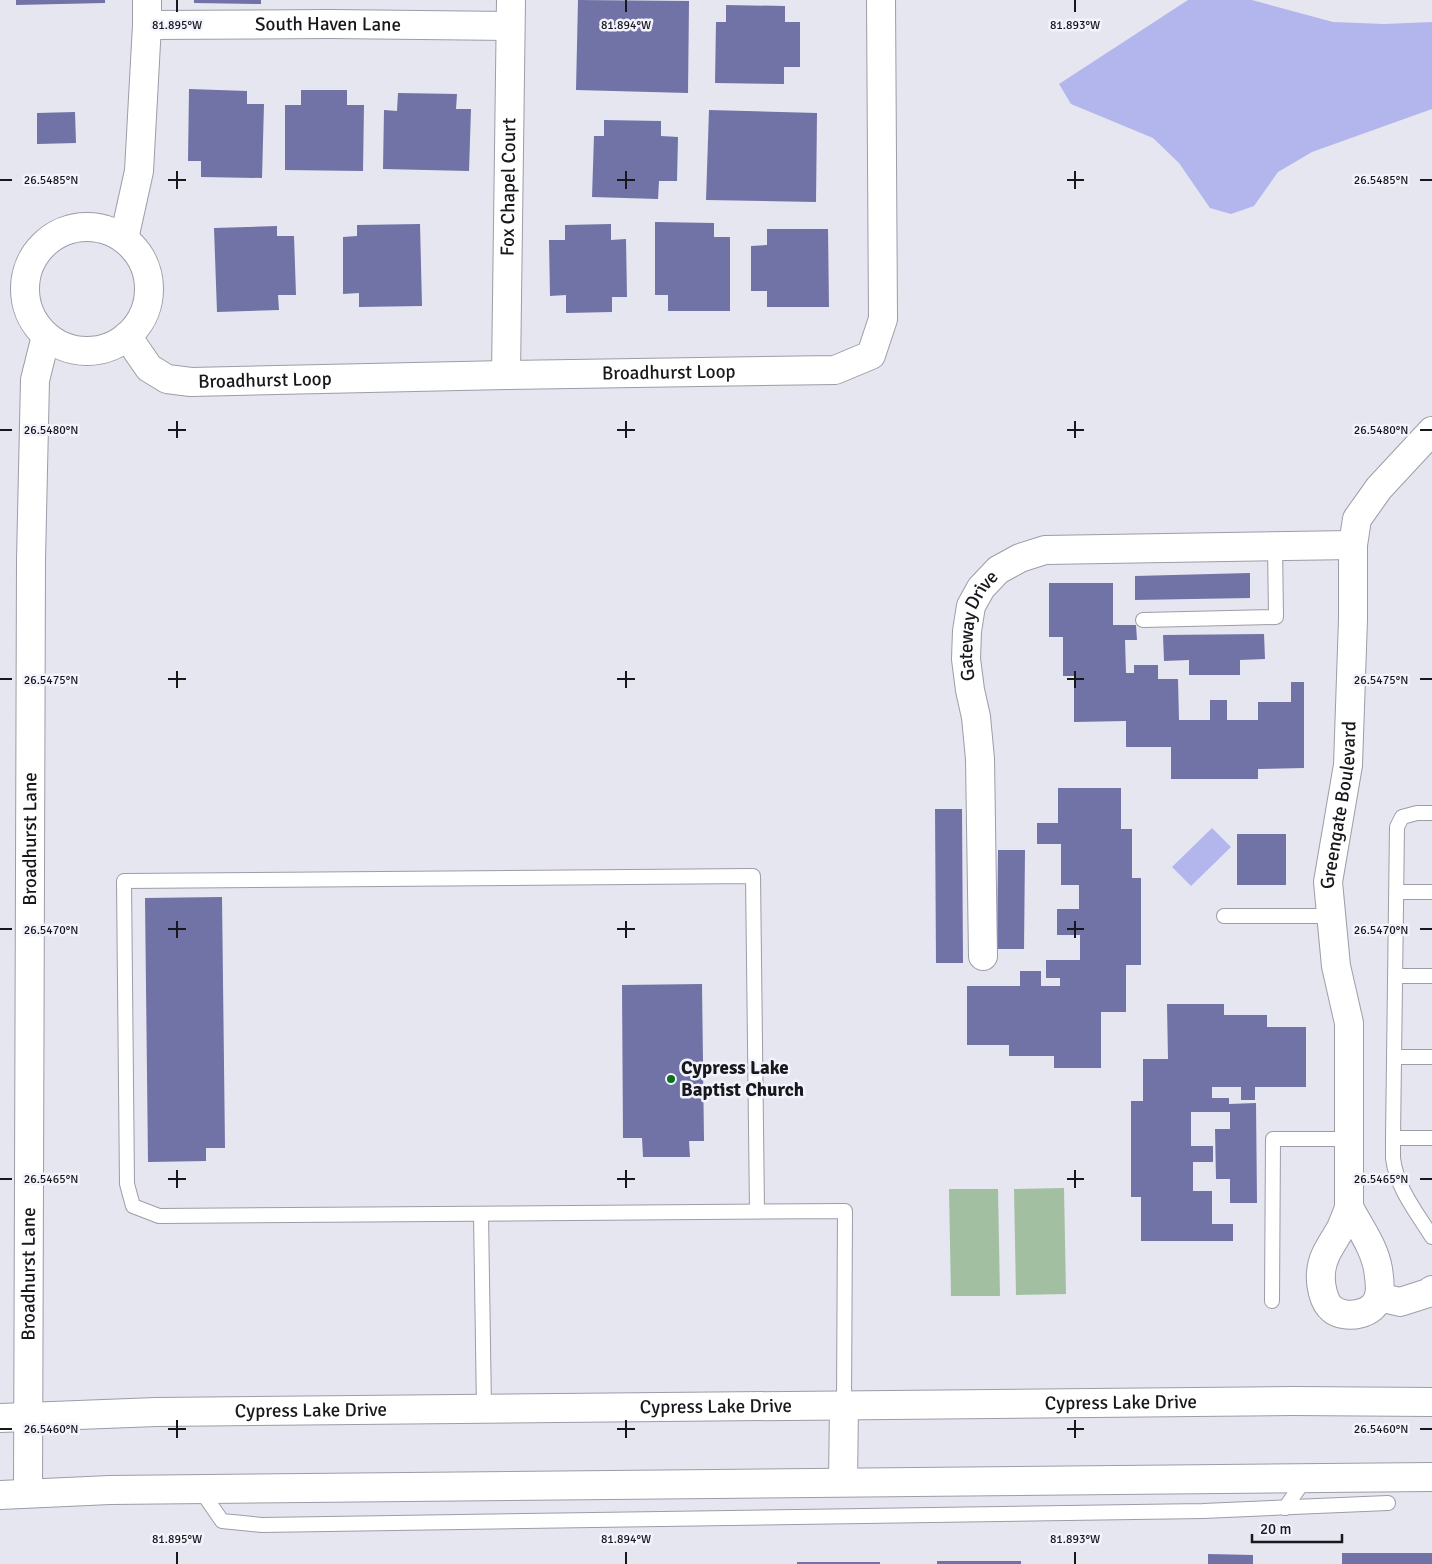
<svg xmlns="http://www.w3.org/2000/svg" width="1432" height="1564" font-family="Signika,sans-serif">
	<style>
		.green { fill: #a2c0a1 }
		.water { fill: #b3b5ed }
		.building { fill: #7172a6 }
		.lines { fill: none; stroke-linecap: round; stroke-linejoin: round }
		.service-casing { stroke: #9c9da6; stroke-width: 16 }
		.minor-casing { stroke: #9c9da6; stroke-width: 30 }
		.secondary-casing { stroke: #9c9da6; stroke-width: 30 }
		.service { stroke: #fff; stroke-width: 14 }
		.minor { stroke: #fff; stroke-width: 28 }
		.secondary { stroke: #fff; stroke-width: 28 }
		.ticks { fill: none; stroke: #17181b; stroke-width: 2 }
		.poi-dot { fill: #0e6f1d; stroke: #f3f3fe; stroke-width: 2 }
		.labels { text-anchor: middle; dominant-baseline: central; stroke-width: 5; stroke-linejoin: round; paint-order: stroke }
		.street-label { font-size: 19px; fill: #17181b; stroke: #f3f3fe }
		.poi-label { font-size: 19px; font-weight: bold; fill: #17181b; stroke: #f3f3fe; text-anchor: start }
		.ticks-label { font-size: 12px; text-anchor: middle; fill: #17181b; stroke: #f3f3fe; stroke-width: 5; stroke-linejoin: round; paint-order: stroke }
	</style>
	<rect width="100%" height="100%" fill="#e5e6f0"/>
	<g class="green">
		<path d="M1064,1188L1066,1294L1016,1295L1014,1189Z"/>
		<path d="M949,1189H998L1000,1296H951Z"/>
	</g>
	<g class="water">
		<path d="M1188,0H1252L1333,22L1384,24L1432,22V109L1312,152L1278,172L1254,206L1231,214L1210,208L1179,163L1153,138L1071,104L1059,84Z"/>
		<path d="M1212,828L1231,847L1191,886L1172,867Z"/>
	</g>
	<g class="building">
		<path d="M16,0H105V3L16,5Z"/>
		<path d="M194,0H261V4L194,3Z"/>
		<path d="M578,0L689,1L688,93L576,90Z"/>
		<path d="M726,5L785,6V22H800V67H784V84L715,83L716,22H726Z"/>
		<path d="M189,89L247,91V104H264L262,178L201,177V161H188Z"/>
		<path d="M301,90H347V105H364L363,171L285,170V105H301Z"/>
		<path d="M398,93L457,94L456,109H471L469,171L383,169L384,110L397,111Z"/>
		<path d="M709,110L817,113L816,202L706,200Z"/>
		<path d="M75,112L76,143L37,144V113Z"/>
		<path d="M604,120L661,121V136L678,137L677,181H659L658,199L592,197L594,136H604Z"/>
		<path d="M655,222L714,223V237H730V311H668V295H655Z"/>
		<path d="M420,224L422,306L359,307V293L343,294V237L357,236V225Z"/>
		<path d="M611,224V240L626,239L627,297H612V312L566,313V295L550,296L549,240H565V225Z"/>
		<path d="M277,226V236H294L296,295H278L279,310L217,312L214,228Z"/>
		<path d="M767,229H828L829,307H767V291H751V246L767,245Z"/>
		<path d="M1250,573V598L1135,600V576Z"/>
		<path d="M1049,583H1113V625H1136L1137,640H1125L1126,673H1134V665H1158V679H1178L1179,720H1210V700H1227V720H1258V702H1291V682H1304V768L1258,769V779H1171V747H1126V721L1074,722V676H1063V637H1049Z"/>
		<path d="M1264,634L1265,659L1240,660V675H1189V660L1164,661L1163,635Z"/>
		<path d="M1058,788H1121V829H1132V878H1141V965H1126V1012H1101V1068H1054V1056H1009V1045H967V986H1020V971H1041V986H1060V978H1046V960H1080V935H1057V909H1079V885H1061V844H1037V823H1058Z"/>
		<path d="M935,809H962L963,963H936Z"/>
		<rect x="1237" y="834" width="49" height="51"/>
		<path d="M998,850H1025L1024,949H997Z"/>
		<path d="M222,897L225,1148H206V1161L148,1162L145,898Z"/>
		<path d="M702,984L704,1141H689L690,1157H643L642,1138H623L622,985Z"/>
		<path d="M1167,1004H1224V1015H1267V1027H1306V1087H1255V1100H1241V1087H1212V1098H1229V1104L1256,1103L1257,1203H1230V1179H1216L1215,1129H1230V1112H1191V1146H1213V1162H1193V1191H1212V1224H1233V1241H1141V1197H1131V1101H1143V1059H1168Z"/>
		<rect x="1342" y="1553" width="90" height="11"/>
		<path d="M1208,1554L1253,1555V1564H1208Z"/>
		<rect x="937" y="1561" width="84" height="3"/>
		<rect x="797" y="1562" width="83" height="2"/>
	</g>
	<g class="lines">
		<g class="service-casing">
			<g id="service">
				<path d="M1143,620L1276,617L1275,546"/>
				<path d="M1432,813H1417L1402,817L1397,827L1393,1138C1393,1145 1393,1152 1393,1158C1396,1187 1417,1213 1432,1237"/>
				<path d="M1397,892H1432"/>
				<path d="M1224,916H1331"/>
				<path d="M1396,976H1432"/>
				<path d="M1395,1057H1432"/>
				<path d="M1393,1138H1432"/>
				<path d="M757,1211L753,876L124,881L127,1184L133,1206L159,1216L845,1211L844,1405"/>
				<path d="M481,1214L484,1409"/>
				<path d="M1272,1301L1273,1139H1348"/>
				<path d="M200,1489L222,1521L262,1525L1203,1511L1388,1503"/>
				<path d="M1285,1508L1306,1478"/>
			</g>
		</g>
		<g class="minor-casing">
			<g id="minor">
				<path id="s1" d="M147,25L330,24L510,26"/>
				<circle cx="87" cy="289" r="62"/>
				<path d="M124,239L139,171L147,25V0"/>
				<path id="s2" d="M127,336L149,368L167,379L191,382L506,375L835,370L871,355L883,319L881,0"/>
				<path id="s3" d="M506,375L511,0"/>
				<path id="s4" d="M983,956L980,759L976,717L970,690L966,659L967,631L971,606L981,588L998,570L1020,558L1045,550L1353,545"/>
				<path id="s5" d="M1349,1207C1347,1214 1344,1221 1341,1228C1333,1243 1322,1255 1321,1273C1320,1283 1323,1302 1332,1309C1345,1320 1376,1315 1379,1295C1381,1288 1379,1276 1378,1269C1374,1246 1359,1227 1349,1207V1023L1336,966L1328,882L1348,765L1353,619V545L1357,519L1379,488L1432,431"/>
				<path d="M1379,1297L1400,1302L1428,1293L1432,1290"/>
				<path d="M843,1482L844,1405"/>
				<path id="s6" d="M28,1493L31,560L35,380L46,336"/>
			</g>
		</g>
		<g class="secondary-casing">
			<g id="secondary">
				<path id="s7" d="M0,1418L156,1412L1293,1401L1432,1402"/>
				<path d="M0,1495L110,1490L1432,1477"/>
			</g>
		</g>
		<use href="#service" class="service"/>
		<use href="#minor" class="minor"/>
		<use href="#secondary" class="secondary"/>
	</g>
	<path class="ticks" d="M177,0V12M626,0V12M1075,0V12M177,171V189M626,171V189M1075,171V189M0,180H12M168,180H186M617,180H635M1067,180H1084M1420,180H1432M177,421V438M626,421V438M1075,421V438M0,430H12M168,430H186M617,430H635M1067,430H1084M1420,430H1432M177,671V688M626,671V688M1075,671V688M0,679H12M168,679H186M617,679H635M1067,679H1084M1420,679H1432M177,921V938M626,921V938M1075,921V938M0,929H12M168,929H186M617,929H635M1067,929H1084M1420,929H1432M177,1170V1188M626,1170V1188M1075,1170V1188M0,1179H12M168,1179H186M617,1179H635M1067,1179H1084M1420,1179H1432M177,1420V1438M626,1420V1438M1075,1420V1438M0,1429H12M168,1429H186M617,1429H635M1067,1429H1084M1420,1429H1432M177,1552V1564M626,1552V1564M1075,1552V1564"/>
	<circle class="poi-dot" cx="671" cy="1079" r="5"/>
	<g class="labels">
		<g class="street-label">
			<text stroke="none"><textPath href="#s1" startOffset="181">South Haven Lane</textPath></text>
			<text stroke="none"><textPath href="#s3" startOffset="188">Fox Chapel Court</textPath></text>
			<text stroke="none"><textPath href="#s2" startOffset="562">Broadhurst Loop</textPath></text>
			<text stroke="none"><textPath href="#s2" startOffset="158">Broadhurst Loop</textPath></text>
			<text stroke="none"><textPath href="#s4" startOffset="334">Gateway Drive</textPath></text>
			<text stroke="none"><textPath href="#s5" startOffset="668">Greengate Boulevard</textPath></text>
			<text stroke="none"><textPath href="#s6" startOffset="654">Broadhurst Lane</textPath></text>
			<text stroke="none"><textPath href="#s6" startOffset="219">Broadhurst Lane</textPath></text>
			<text stroke="none"><textPath href="#s7" startOffset="1121">Cypress Lake Drive</textPath></text>
			<text stroke="none"><textPath href="#s7" startOffset="716">Cypress Lake Drive</textPath></text>
			<text stroke="none"><textPath href="#s7" startOffset="311">Cypress Lake Drive</textPath></text>
		</g>
		<g class="poi-label">
			<text x="681" y="1068">Cypress Lake<tspan x="681" dy="22">Baptist Church</tspan></text>
		</g>
	</g>
	<g class="ticks-label">
		<text x="177" y="29">81.895°W</text>
		<text x="626" y="29">81.894°W</text>
		<text x="1075" y="29">81.893°W</text>
		<text x="51" y="184">26.5485°N</text>
		<text x="1381" y="184">26.5485°N</text>
		<text x="51" y="434">26.5480°N</text>
		<text x="1381" y="434">26.5480°N</text>
		<text x="51" y="684">26.5475°N</text>
		<text x="1381" y="684">26.5475°N</text>
		<text x="51" y="934">26.5470°N</text>
		<text x="1381" y="934">26.5470°N</text>
		<text x="51" y="1183">26.5465°N</text>
		<text x="1381" y="1183">26.5465°N</text>
		<text x="51" y="1433">26.5460°N</text>
		<text x="1381" y="1433">26.5460°N</text>
		<text x="177" y="1543">81.895°W</text>
		<text x="626" y="1543">81.894°W</text>
		<text x="1075" y="1543">81.893°W</text>
	</g>
	<path d="M1252 1534v8h90v-8" fill="none" stroke="#17181b" stroke-width="2.5"/>
	<text x="1260" y="1534" font-size="15" fill="#17181b" stroke="#f3f3fe" stroke-width="4" paint-order="stroke">20 m</text>
</svg>
